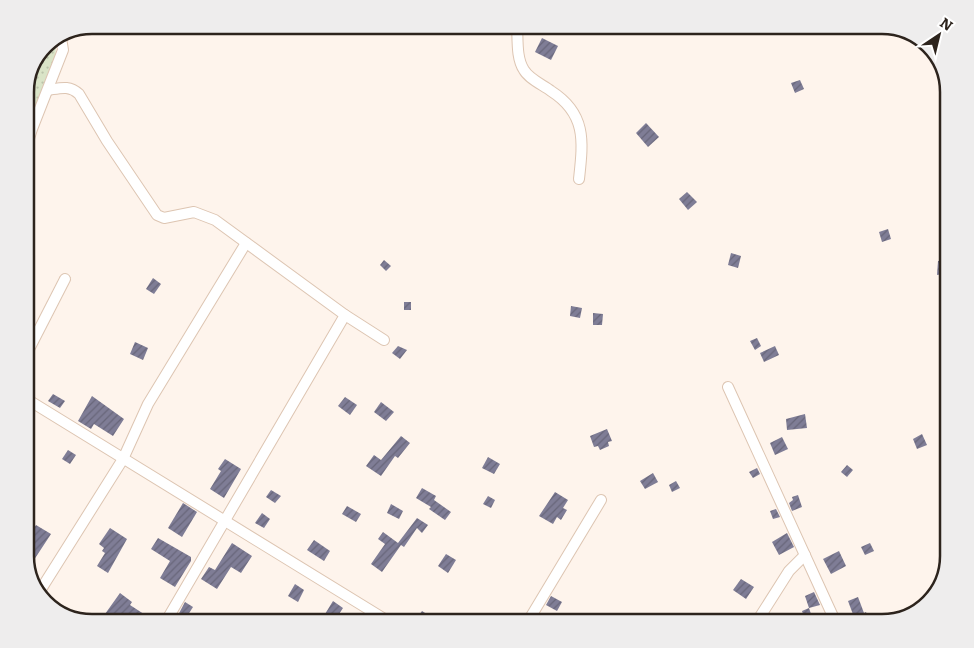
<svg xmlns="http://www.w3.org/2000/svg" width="974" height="648" font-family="Literata,serif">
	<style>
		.grass { fill: url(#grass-dots) }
		.building { fill: url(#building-hatch) }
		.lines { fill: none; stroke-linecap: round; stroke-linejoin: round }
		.street-casing { stroke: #ddc5b2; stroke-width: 12 }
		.street { stroke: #fff; stroke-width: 10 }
		.rim { fill: none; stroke: #2d241d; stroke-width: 2.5 }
	</style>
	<defs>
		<pattern id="grass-dots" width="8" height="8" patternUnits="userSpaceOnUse" patternTransform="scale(1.25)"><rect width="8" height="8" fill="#dae4c7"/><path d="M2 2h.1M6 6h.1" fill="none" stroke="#bbc3aa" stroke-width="1.8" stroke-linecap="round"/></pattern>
		<pattern id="building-hatch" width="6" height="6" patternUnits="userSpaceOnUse" patternTransform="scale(1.25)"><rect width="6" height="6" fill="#7f7d96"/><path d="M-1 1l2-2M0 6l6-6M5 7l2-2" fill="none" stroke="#68667a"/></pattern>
	</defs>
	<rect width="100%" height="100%" fill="#fef4ec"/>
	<path class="grass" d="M56,40L55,70L25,140V88L45,44Z"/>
	<g class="building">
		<path d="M542,38L558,46L551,60L535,52Z"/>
		<path d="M800,80L804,89L795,93L791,83Z"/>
		<path d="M646,123L659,137L648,147L636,133Z"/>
		<path d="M687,192L697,202L688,210L679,199Z"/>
		<path d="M888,229L891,239L882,242L879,232Z"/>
		<path d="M731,253L741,256L738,268L728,265Z"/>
		<path d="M384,260L391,266L386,271L380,265Z"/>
		<path d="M948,260L949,273L937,275L938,261Z"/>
		<path d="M153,278L161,284L154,294L146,289Z"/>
		<rect x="404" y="302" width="7" height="8"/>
		<path d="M571,306L582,308L580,318L570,316Z"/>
		<path d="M593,313L603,314L602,325H593Z"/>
		<path d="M757,338L761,346L755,350L750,341Z"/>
		<path d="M135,342L148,348L143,360L130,354Z"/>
		<path d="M398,346L407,350L400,359L392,353Z"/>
		<path d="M775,346L779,355L764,362L760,353Z"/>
		<path d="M53,394L65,401L60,408L48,401Z"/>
		<path d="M92,396L124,419L113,436L94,424L91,429L78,421Z"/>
		<path d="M345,397L357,405L350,415L338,406Z"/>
		<path d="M381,402L394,412L386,421L374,412Z"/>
		<path d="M805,414L807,428L787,430L786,419Z"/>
		<path d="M607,429L612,441L608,442L609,446L600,450L598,446L594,447L590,436Z"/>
		<path d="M922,434L927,445L917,449L913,439Z"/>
		<path d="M401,436L410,443L398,458L395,456L381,476L366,466L374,455L381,460Z"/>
		<path d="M782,437L788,449L775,455L770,443Z"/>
		<path d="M68,450L76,455L70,464L62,459Z"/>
		<path d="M488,457L500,464L494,474L482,468Z"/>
		<path d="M225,459L241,469L224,498L210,489L221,471L218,469Z"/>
		<path d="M847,465L853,470L847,477L841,472Z"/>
		<path d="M757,468L760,474L753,478L749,472Z"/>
		<path d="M653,473L658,482L645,489L640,481Z"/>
		<path d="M676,481L680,488L672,492L669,485Z"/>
		<path d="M422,488L436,496L434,500L451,512L445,520L429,509L431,507L416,498Z"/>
		<path d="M271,490L281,496L275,503L266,497Z"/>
		<path d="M555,492L568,500L563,508L567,510L561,520L557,517L553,524L539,516Z"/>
		<path d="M798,495L802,507L792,511L789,503L793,500L792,497Z"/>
		<path d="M488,496L495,500L491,508L483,504Z"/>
		<path d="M183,503L197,512L182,537L168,528Z"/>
		<path d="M391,504L403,511L399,519L387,513Z"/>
		<path d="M347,506L361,514L356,522L342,514Z"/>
		<path d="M776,509L780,517L773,519L770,511Z"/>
		<path d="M262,513L270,519L264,528L255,523Z"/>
		<path d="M417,518L428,525L422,533L417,528L404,547L401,545L382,572L371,564L385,544L378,539L383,532L398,543Z"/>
		<path d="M36,525L51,534L28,569L25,549L31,540L27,538Z"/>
		<path d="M110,528L127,539L108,573L97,566L105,553L102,551L104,548L99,544Z"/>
		<path d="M787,533L794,547L779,555L772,542Z"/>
		<path d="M158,538L191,557V561L175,587L160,578L170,561L151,549Z"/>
		<path d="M314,540L330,551L324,561L307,550Z"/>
		<path d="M232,543L252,556L241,573L231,567L217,589L201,579L209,567L215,570Z"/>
		<path d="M870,543L874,551L865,555L861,547Z"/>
		<path d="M839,551L846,566L831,574L823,559Z"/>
		<path d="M446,554L456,560L448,573L438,566Z"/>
		<path d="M741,579L754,587L746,599L733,590Z"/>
		<path d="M295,584L304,590L298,602L288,596Z"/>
		<path d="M814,592L820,605L809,608L805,596Z"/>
		<path d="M120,593L132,602L130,605L150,618L153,614L160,618L158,623H137L124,615L119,623L105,614Z"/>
		<path d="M551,596L562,602L557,611L546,605Z"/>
		<path d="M858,597L864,613L866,612L871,623H854L851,618L854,617L848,601Z"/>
		<path d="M333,601L343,608L333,623L329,620L327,623L322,619Z"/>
		<path d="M185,602L193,607L184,621L177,617Z"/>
		<path d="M809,608L814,623H806L802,611Z"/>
		<path d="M422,611L433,618L430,623H413Z"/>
	</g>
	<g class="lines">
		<g class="street-casing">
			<g id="street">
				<path d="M517,25C518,39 516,58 524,70C529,79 543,85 551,91C587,114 583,142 579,179"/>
				<path d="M48,90C61,88 69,85 79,94L107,141L157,215L164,218L194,212L215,220L345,315L165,623"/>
				<path d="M25,151L32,129L63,50L61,38"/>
				<path d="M345,315L384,340"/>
				<path d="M25,357L65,279"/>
				<path d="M728,387L836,623"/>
				<path d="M25,398L391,623"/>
				<path d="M38,594L123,459L148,404L246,243"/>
				<path d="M527,623L601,500"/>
				<path d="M756,623L789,571L805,555"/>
			</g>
		</g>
		<use href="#street" class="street"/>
	</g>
	<path d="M0 0H974V648H0ZM92 34H882A58 58 0 0 1 940 92V556A58 58 0 0 1 882 614H92A58 58 0 0 1 34 556V92A58 58 0 0 1 92 34Z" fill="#eeeded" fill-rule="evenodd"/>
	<path class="rim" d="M92 34H882A58 58 0 0 1 940 92V556A58 58 0 0 1 882 614H92A58 58 0 0 1 34 556V92A58 58 0 0 1 92 34Z"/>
	<g transform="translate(939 35) rotate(35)" stroke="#ffffff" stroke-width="4" paint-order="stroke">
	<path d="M0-4L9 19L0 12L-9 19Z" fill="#2d241d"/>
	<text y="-8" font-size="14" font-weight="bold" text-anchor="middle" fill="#2d241d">N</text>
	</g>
</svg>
